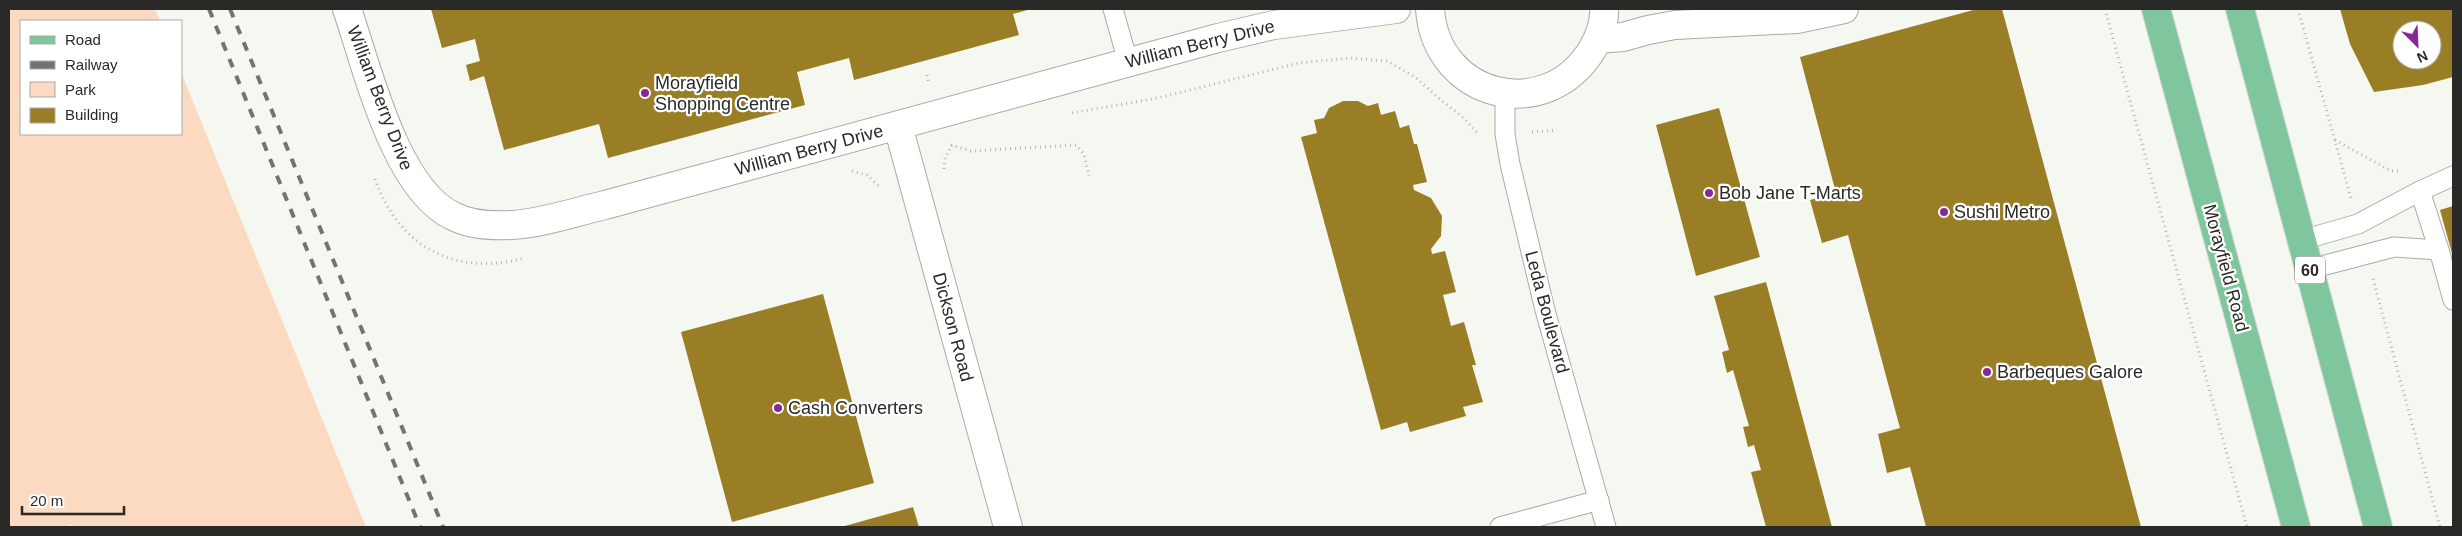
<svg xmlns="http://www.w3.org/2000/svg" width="2462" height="536" font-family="Arial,sans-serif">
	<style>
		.green { fill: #fbdac1 }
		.building { fill: #9a7e26; fill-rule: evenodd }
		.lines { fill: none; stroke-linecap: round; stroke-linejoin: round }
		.service-casing { stroke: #a9aba4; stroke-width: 21 }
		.minor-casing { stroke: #a9aba4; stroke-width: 30 }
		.primary-casing { stroke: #d4d4d4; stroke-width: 30 }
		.path { stroke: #b3b5af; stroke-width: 3; stroke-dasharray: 1 4; stroke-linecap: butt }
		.service { stroke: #fff; stroke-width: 19 }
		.minor { stroke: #fff; stroke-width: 28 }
		.primary { stroke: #7fc69f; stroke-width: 28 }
		.rail { stroke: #72746f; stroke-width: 4; stroke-dasharray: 9 9; stroke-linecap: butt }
		.poi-dot { fill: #872994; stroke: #fff; stroke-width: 2 }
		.labels { text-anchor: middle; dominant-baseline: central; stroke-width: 4.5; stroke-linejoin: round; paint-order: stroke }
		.shield { fill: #fff; stroke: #696a68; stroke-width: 1 }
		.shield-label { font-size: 16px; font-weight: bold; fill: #292a27 }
		.street-label { font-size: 18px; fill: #292a27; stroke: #fff }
		.poi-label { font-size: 18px; fill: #292a27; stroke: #fff; text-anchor: start }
	</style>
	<rect width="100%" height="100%" fill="#f5f8f0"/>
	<path class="green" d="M12,9H155L160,21H21V134H181V72L366,527H74L70,524L69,527H9V14Z"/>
	<g class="building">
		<path d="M431,9H1031L1013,14L1019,35L854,80L849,58L797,72L805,105L608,158L599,124L504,150L484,76L470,81L466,65L480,61L475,39L442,48Z"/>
		<path d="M1977,9H2002L2141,527H1926L1910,467L1887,473L1878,434L1900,428L1848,235L1822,243L1810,200L1836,193L1800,57Z"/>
		<path d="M2340,9H2453V77L2423,85L2374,92L2350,44ZM2402,30H2432V60H2402Z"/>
		<path d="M1343,101H1358L1368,106L1378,103L1381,115L1395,111L1400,128L1409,125L1414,144H1417L1427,182L1413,185L1414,190L1431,198L1442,216L1441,236L1431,249L1432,254L1445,251L1456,292L1443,295L1451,326L1464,322L1476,365H1472L1483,402L1463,407L1466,416L1410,432L1407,422L1381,430L1301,137L1317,133L1314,120L1324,118L1329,108Z"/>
		<path d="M1719,108L1760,257L1696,276L1656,125Z"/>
		<path d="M2453,206V257L2440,210Z"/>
		<path d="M1766,282L1832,527H1766L1751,472L1761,470L1754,445L1748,447L1743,427L1749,426L1733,370L1727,373L1722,352L1729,350L1714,296Z"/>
		<path d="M823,294L874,483L732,522L681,332Z"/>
		<path d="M913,507L919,527H841Z"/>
	</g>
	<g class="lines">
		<g class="service-casing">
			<g id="service">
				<path d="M1113,9L1128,62"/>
				<path d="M1505,94V134L1510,164L1545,310L1606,527"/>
				<path d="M2420,191L2439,250"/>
				<path d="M2302,240L2358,224L2420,191L2453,176"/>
				<path d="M2310,269L2394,247L2439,250L2453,300"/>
				<path d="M1500,527L1599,500"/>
			</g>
		</g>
		<g class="minor-casing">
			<g id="minor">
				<path d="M347,9C367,67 395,189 453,216C470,225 494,226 512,225C543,223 575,212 605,205L1218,38L1274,25L1396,9"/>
				<path d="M1430,9C1436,98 1547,126 1593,48C1599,38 1605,22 1604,9"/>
				<path d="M1598,39L1623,37L1648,30L1675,25L1797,19L1844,9"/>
				<path d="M898,126L1008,527"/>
			</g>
		</g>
		<g class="primary-casing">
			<g id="primary">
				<path d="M2156,9L2296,527"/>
				<path d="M2240,9L2378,527"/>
			</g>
		</g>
		<g class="path">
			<path d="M2105,9L2247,527"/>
			<path d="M2298,9L2351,198"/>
			<path d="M927,75L929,84"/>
			<path d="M1072,113L1158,98L1299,63L1351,58L1387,61L1415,77L1442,101L1465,119L1478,134"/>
			<path d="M1532,132L1557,130"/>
			<path d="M2335,140L2391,171H2399"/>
			<path d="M951,145L971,151L1076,145L1084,154L1089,176"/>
			<path d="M944,169L945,158L952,145"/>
			<path d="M852,171L867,175L880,187"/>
			<path d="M375,179C399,247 455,277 525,258"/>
			<path d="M2373,279L2440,527"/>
		</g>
		<use href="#service" class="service"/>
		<use href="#minor" class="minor"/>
		<use href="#primary" class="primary"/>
		<g class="rail">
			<path d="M209,9L420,527"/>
			<path d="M230,9L443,527"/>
		</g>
	</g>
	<g class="poi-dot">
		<circle cx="645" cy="93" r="5"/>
		<circle cx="1709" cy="193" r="5"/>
		<circle cx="1944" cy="212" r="5"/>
		<circle cx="1987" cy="372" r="5"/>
		<circle cx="778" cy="408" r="5"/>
	</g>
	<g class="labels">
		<rect class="shield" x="2295" y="256.5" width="30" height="27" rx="4"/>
		<g class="shield-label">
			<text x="2310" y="270">60</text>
		</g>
		<g class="street-label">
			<text transform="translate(1200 44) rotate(-14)">William Berry Drive</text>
			<text transform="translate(380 98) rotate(69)">William Berry Drive</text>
			<text transform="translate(809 150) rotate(-15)">William Berry Drive</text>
			<text transform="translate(2226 268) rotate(75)">Morayfield Road</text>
			<text transform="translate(1547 312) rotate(75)">Leda Boulevard</text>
			<text transform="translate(953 327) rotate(75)">Dickson Road</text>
		</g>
		<g class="poi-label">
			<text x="655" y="83">Morayfield<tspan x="655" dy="21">Shopping Centre</tspan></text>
			<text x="1719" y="193">Bob Jane T-Marts</text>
			<text x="1954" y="212">Sushi Metro</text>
			<text x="1997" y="372">Barbeques Galore</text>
			<text x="788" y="408">Cash Converters</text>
		</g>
	</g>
	<rect width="2462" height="536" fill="none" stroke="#292a27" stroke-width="20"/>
	<rect x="20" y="20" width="162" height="115" fill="#ffffff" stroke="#a9aaa9"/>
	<rect x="30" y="36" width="25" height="8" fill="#7fc69f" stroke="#a9aaa9"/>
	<text x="65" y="45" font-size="15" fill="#292a27">Road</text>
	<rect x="30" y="61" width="25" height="8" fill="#72746f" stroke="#a9aaa9"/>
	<text x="65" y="70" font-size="15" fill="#292a27">Railway</text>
	<rect x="30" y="82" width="25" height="15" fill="#fbdac1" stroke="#a9aaa9"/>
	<text x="65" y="95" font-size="15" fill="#292a27">Park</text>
	<rect x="30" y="108" width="25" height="15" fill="#9a7e26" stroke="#a9aaa9"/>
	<text x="65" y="120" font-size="15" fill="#292a27">Building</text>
	<g transform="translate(2417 45) rotate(156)"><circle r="24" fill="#ffffff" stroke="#a9aaa9"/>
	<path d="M0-4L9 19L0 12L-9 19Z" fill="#872994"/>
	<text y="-8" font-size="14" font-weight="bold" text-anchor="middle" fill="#292a27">N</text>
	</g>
	<path d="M22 506v8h102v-8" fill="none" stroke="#292a27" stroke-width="2.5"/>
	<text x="30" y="506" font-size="15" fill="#292a27" stroke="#ffffff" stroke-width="4" paint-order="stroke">20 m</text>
</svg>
